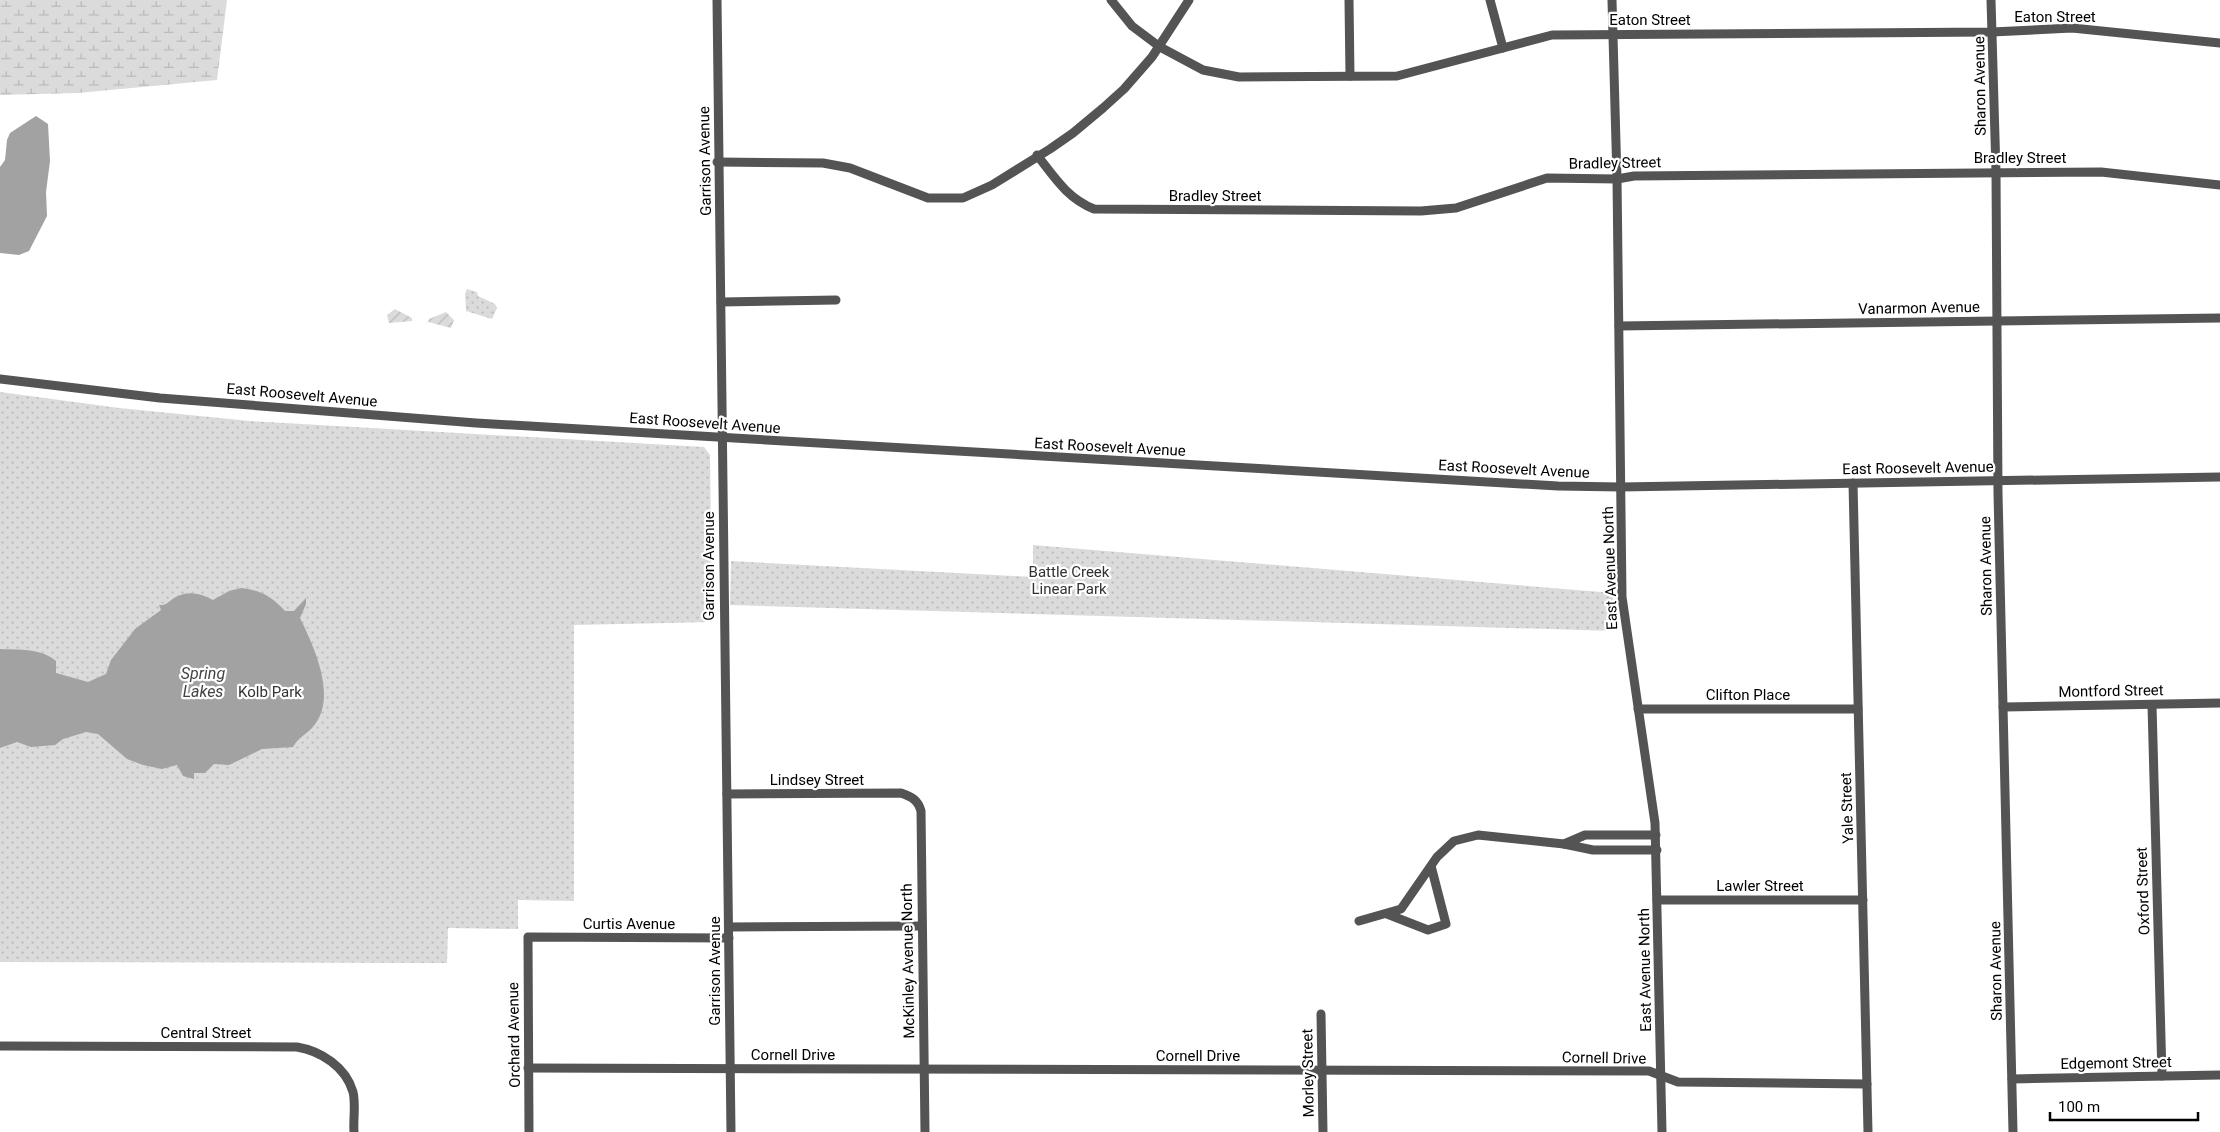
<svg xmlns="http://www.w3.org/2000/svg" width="2220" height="1132" font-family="Roboto,sans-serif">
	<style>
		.wetland { fill: url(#wetland-marsh) }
		.park { fill: url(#park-dots) }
		.garden { fill: url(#garden-furrows) }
		.water { fill: #a2a2a2 }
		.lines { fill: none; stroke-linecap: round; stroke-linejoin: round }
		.street { stroke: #545454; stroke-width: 9 }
		.labels { text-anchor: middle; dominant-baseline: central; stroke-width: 4.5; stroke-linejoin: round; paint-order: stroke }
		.street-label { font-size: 15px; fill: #000; stroke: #fff }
		.park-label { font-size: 15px; fill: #323232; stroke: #fff }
		.water-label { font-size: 16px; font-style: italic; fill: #434343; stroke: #fff }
	</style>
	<defs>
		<pattern id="wetland-marsh" width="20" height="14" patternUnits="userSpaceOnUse" patternTransform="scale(1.25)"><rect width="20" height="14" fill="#dbdbdb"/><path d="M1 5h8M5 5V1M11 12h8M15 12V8" fill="none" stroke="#bababa"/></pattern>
		<pattern id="park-dots" width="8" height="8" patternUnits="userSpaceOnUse" patternTransform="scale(1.25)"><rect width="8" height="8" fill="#dbdbdb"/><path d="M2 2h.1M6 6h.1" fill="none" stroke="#bababa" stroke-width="1.8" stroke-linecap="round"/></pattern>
		<pattern id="garden-furrows" width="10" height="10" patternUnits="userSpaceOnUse" patternTransform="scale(1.25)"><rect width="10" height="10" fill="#dbdbdb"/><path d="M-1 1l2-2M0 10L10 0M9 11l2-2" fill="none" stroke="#bababa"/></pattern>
	</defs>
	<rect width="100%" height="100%" fill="#fff"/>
	<path class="wetland" d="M0,0H227L217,80L78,93L0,95Z"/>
	<g class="park">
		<path d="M467,289L477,292L478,296L495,304L497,308L492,319L466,311L465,294Z"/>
		<path d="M0,392L119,408L250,421L704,447L710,455L712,622L574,625V901L518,900V929L448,928L447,963L0,962Z"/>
		<path d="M1033,545L1613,593L1615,631L730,605L731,561L1033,577Z"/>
	</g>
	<g class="garden">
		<path d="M395,309L412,318V321L389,323L387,315Z"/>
		<path d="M446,312L454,320L451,328L428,322L429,319Z"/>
	</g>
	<g class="water">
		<path d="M36,116L48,124L50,161L46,192L47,216L29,251L19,255L0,253V167L5,160L7,140L10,133Z"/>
		<path d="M241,588C261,590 272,597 285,611H294L306,598V604L300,618C314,647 339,699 312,728C305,735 299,737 293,747L262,749L229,765L214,764L205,773H194V779L183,776L177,765L162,769L143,765L127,759L98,734L86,732L63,739L55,745L31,747L17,742L0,748V649C19,650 41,648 56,661V673L88,682L106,674L111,660L135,629L161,610L159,605C166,606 168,602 174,598C187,590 200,593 213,600L229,591Z"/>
	</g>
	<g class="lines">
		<g class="street">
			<path d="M717,0L731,1132"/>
			<path d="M1111,0L1132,26L1160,47L1203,70L1239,77L1397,76L1552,35L1992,32L2072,28L2220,43"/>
			<path d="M1349,0L1350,76"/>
			<path d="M1490,0L1503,48"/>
			<path d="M1612,0L1617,179L1622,597L1655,823L1662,1132"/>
			<path d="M1991,0L1996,172L1998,493L2013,1132"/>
			<path d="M1037,155C1055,178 1067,198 1094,209L1421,211L1456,208L1547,178L1617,179L1634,176L2101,172L2220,185"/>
			<path d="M717,162L823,163L850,168L928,198H963L992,185L1050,149L1073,133L1103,108L1124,89L1152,57L1189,0"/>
			<path d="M721,302L836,300"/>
			<path d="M1619,326L2220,318"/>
			<path d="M0,379L160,398L476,423L1558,486L1621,487L2220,477"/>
			<path d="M1853,483L1868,1132"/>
			<path d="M2152,705L2162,1076"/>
			<path d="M2003,707L2220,703"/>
			<path d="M1638,709H1858"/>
			<path d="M727,794L901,793C912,797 918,800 921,811L925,1132"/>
			<path d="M1656,835H1585L1564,844L1593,850H1657"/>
			<path d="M1657,900H1863"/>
			<path d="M1387,914L1428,930L1446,924L1431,866"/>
			<path d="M1359,921L1401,909L1437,857L1454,841L1478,835L1564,844"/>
			<path d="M729,927L921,926"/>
			<path d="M1321,1014L1323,1132"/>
			<path d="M0,1046L297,1047C321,1051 346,1067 353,1092C356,1104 353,1120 354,1132"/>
			<path d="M528,1068L1649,1071L1678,1082L1867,1084"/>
			<path d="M2012,1079L2220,1075"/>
			<path d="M529,1132L528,937L729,938"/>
		</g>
	</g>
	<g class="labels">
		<g class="street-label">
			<text x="2055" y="17">Eaton Street</text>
			<text x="1650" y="20">Eaton Street</text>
			<text transform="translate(1980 86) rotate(-91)">Sharon Avenue</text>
			<text x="2020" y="158">Bradley Street</text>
			<text transform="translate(705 161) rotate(-91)">Garrison Avenue</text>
			<text transform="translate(1615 163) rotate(-1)">Bradley Street</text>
			<text x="1215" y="196">Bradley Street</text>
			<text transform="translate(1919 308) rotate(-1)">Vanarmon Avenue</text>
			<text transform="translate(302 395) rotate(5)">East Roosevelt Avenue</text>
			<text transform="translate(705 423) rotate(4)">East Roosevelt Avenue</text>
			<text transform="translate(1110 447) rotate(3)">East Roosevelt Avenue</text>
			<text transform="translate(1918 468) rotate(-1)">East Roosevelt Avenue</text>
			<text transform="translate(1514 469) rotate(3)">East Roosevelt Avenue</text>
			<text transform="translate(709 566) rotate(-90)">Garrison Avenue</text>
			<text transform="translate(1986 566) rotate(-91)">Sharon Avenue</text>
			<text transform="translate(1610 568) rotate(-92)">East Avenue North</text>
			<text transform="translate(2111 691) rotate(-1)">Montford Street</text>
			<text x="1748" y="695">Clifton Place</text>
			<text x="817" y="780">Lindsey Street</text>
			<text transform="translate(1847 808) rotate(-92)">Yale Street</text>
			<text x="1760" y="886">Lawler Street</text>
			<text transform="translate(2143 891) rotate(-92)">Oxford Street</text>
			<text x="629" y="924">Curtis Avenue</text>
			<text transform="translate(908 961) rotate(-91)">McKinley Avenue North</text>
			<text transform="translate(1645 970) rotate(-91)">East Avenue North</text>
			<text transform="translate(715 971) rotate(-90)">Garrison Avenue</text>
			<text transform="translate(1996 971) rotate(-91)">Sharon Avenue</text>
			<text x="206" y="1033">Central Street</text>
			<text transform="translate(514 1035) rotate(-91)">Orchard Avenue</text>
			<text x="793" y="1055">Cornell Drive</text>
			<text x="1198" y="1056">Cornell Drive</text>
			<text transform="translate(1604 1058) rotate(1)">Cornell Drive</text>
			<text transform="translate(2116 1063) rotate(-1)">Edgemont Street</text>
			<text transform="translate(1308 1073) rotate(-91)">Morley Street</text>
		</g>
		<g class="park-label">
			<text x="1069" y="572">Battle Creek<tspan x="1069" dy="17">Linear Park</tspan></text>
			<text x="270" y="692">Kolb Park</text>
		</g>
		<g class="water-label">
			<text x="203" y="673">Spring<tspan x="203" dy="18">Lakes</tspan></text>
		</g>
	</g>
	<path d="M2050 1112v8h148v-8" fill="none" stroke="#000000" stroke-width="2.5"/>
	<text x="2058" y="1112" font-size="15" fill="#000000" stroke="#ffffff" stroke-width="4" paint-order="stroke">100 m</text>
</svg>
